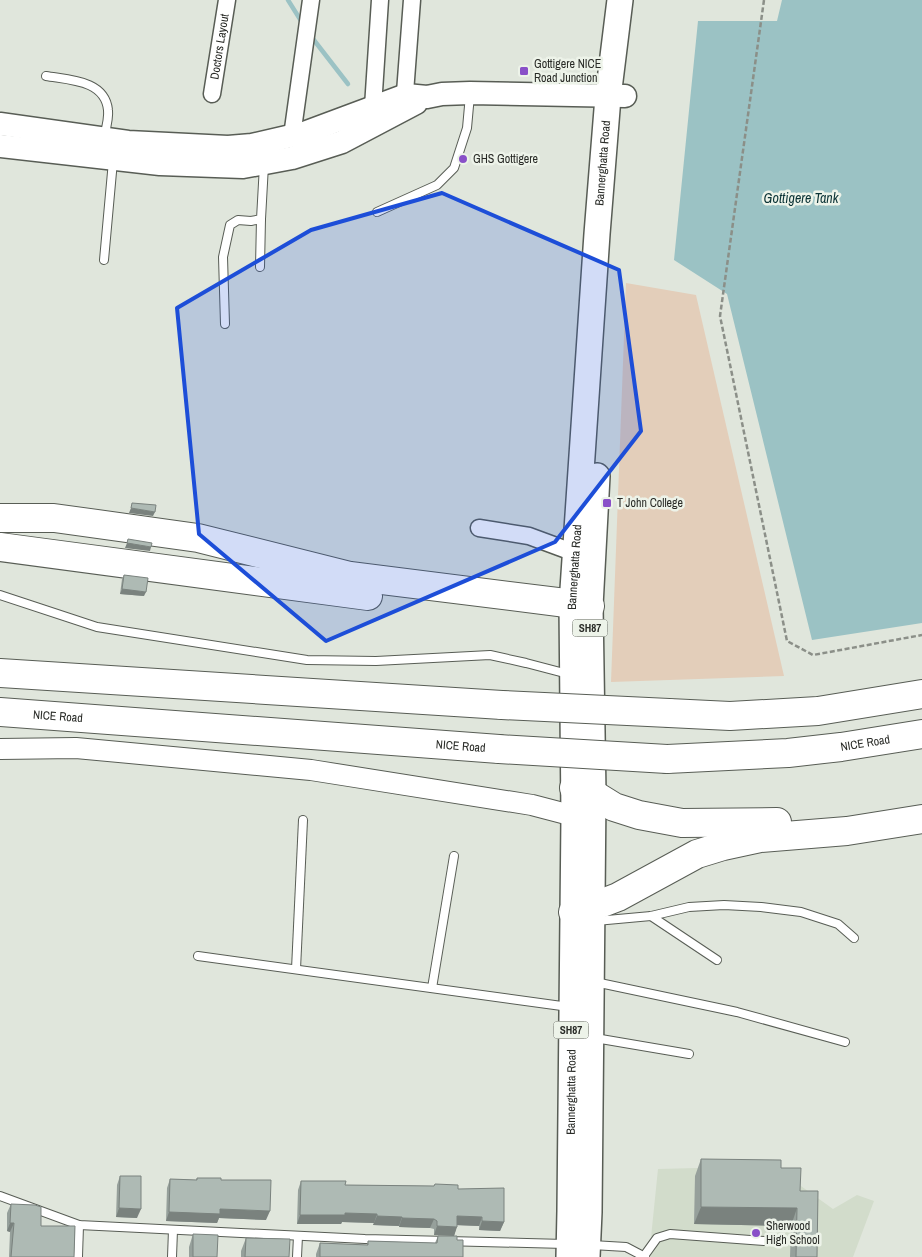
<svg xmlns="http://www.w3.org/2000/svg" width="922" height="1257" font-family="'Archivo Narrow',sans-serif">
	<style>
		.built { fill: #d2dccb }
		.green { fill: #e3ceba }
		.water { fill: #9bc2c4 }
		.lines { fill: none; stroke-linecap: round; stroke-linejoin: round }
		.stream { stroke: #9bc2c4; stroke-width: 4.5 }
		.service-casing { stroke: #585d55; stroke-width: 10 }
		.minor-casing { stroke: #585d55; stroke-width: 19 }
		.tertiary-casing { stroke: #585d55; stroke-width: 22 }
		.secondary-casing { stroke: #585d55; stroke-width: 25 }
		.primary-casing { stroke: #585d55; stroke-width: 28 }
		.motorway-casing { stroke: #585d55; stroke-width: 30 }
		.path { stroke: #8b8f88; stroke-width: 2.5; stroke-dasharray: 5 2.5; stroke-linecap: butt }
		.service { stroke: #fff; stroke-width: 8 }
		.minor { stroke: #fff; stroke-width: 16 }
		.tertiary { stroke: #fff; stroke-width: 20 }
		.secondary { stroke: #fff; stroke-width: 22 }
		.primary { stroke: #fff; stroke-width: 25 }
		.motorway { stroke: #fff; stroke-width: 28 }
		.motorway-bridge-casing { stroke: #585d55; stroke-width: 30; stroke-linecap: butt }
		.motorway-bridge { stroke: #fff; stroke-width: 28 }
		.wall { fill: #96a09b }
		.shaded-wall { fill: #7a827e }
		.building { fill: #aebab4; stroke: #7a827e }
		.marked { fill: #1d4ed8; fill-opacity: 0.2; stroke: #1d4ed8; stroke-width: 4; stroke-linejoin: round }
		.poi-dot { fill: #8950c8; stroke: #edf3e9; stroke-width: 2 }
		.labels { text-anchor: middle; dominant-baseline: central; stroke-width: 5; stroke-linejoin: round; paint-order: stroke }
		.shield { fill: #edf3e9; stroke: #646761; stroke-width: 1 }
		.shield-label { font-size: 11px; font-weight: bold; fill: #292b27 }
		.street-label { font-size: 12px; fill: #292b27; stroke: #edf3e9 }
		.poi-label { font-size: 12px; fill: #292b27; stroke: #edf3e9; text-anchor: start }
		.water-label { font-size: 14px; font-style: italic; fill: #0b3336; stroke: #edf3e9 }
	</style>
	<rect width="100%" height="100%" fill="#e0e6dc"/>
	<path class="built" d="M773,1166L833,1209L857,1195L874,1201L853,1257H649L658,1169Z"/>
	<path class="green" d="M626,283L696,295L784,676L611,682Z"/>
	<path class="water" d="M782,0H922V623L812,640L727,294L674,260L698,21H777Z"/>
	<g class="lines">
		<g class="stream">
			<path d="M288,0L303,24"/>
			<path d="M310,35L348,84"/>
		</g>
		<g class="service-casing">
			<g id="service">
				<path d="M46,76C69,80 105,80 108,110C109,118 106,129 104,137"/>
				<path d="M377,212L437,185L454,168L467,128L470,95"/>
				<path d="M104,260L113,161"/>
				<path d="M260,267L261,219"/>
				<path d="M225,324L223,257L230,225L238,220L251,221L261,219L264,165"/>
				<path d="M0,595L97,627L307,660L376,661L490,655L526,663L568,674"/>
				<path d="M651,916L717,960"/>
				<path d="M596,921L651,916L689,907L724,905L761,907L801,912L838,924L854,938"/>
				<path d="M198,956L569,1007"/>
				<path d="M296,969L303,820"/>
				<path d="M595,982L737,1012L845,1042"/>
				<path d="M432,988L454,856"/>
				<path d="M595,1038L689,1054"/>
				<path d="M0,1196L79,1225L365,1239L565,1244"/>
				<path d="M592,1245L626,1247L645,1257"/>
				<path d="M644,1256L657,1238L670,1234L764,1241"/>
				<path d="M78,1257L79,1225"/>
				<path d="M172,1257L173,1230"/>
				<path d="M297,1257L298,1236"/>
			</g>
		</g>
		<g class="minor-casing">
			<g id="minor">
				<path id="s1" d="M212,94L227,0"/>
				<path d="M404,106L412,0"/>
				<path d="M373,107L380,0"/>
				<path d="M292,136L311,0"/>
				<path d="M479,528L529,536L575,553"/>
			</g>
		</g>
		<g class="tertiary-casing">
			<path id="tertiary" d="M0,749L76,748L311,770L532,805L574,816"/>
		</g>
		<g class="secondary-casing">
			<g id="secondary">
				<path d="M0,124L128,142L228,147L252,145L304,133L406,95L427,97L442,94L470,93L625,96"/>
				<path d="M0,146L160,164L243,167L292,158L342,142L416,103"/>
			</g>
		</g>
		<g class="primary-casing">
			<g id="primary">
				<path id="s2" d="M569,1257L570,1211L574,816L572,604L597,234L608,97L620,0"/>
				<path d="M587,1257L589,1212L593,794L590,606L597,476"/>
			</g>
		</g>
		<g class="motorway-casing">
			<g id="motorway">
				<path d="M0,518H54L198,538L350,576L590,606"/>
				<path d="M0,547L368,596"/>
				<path d="M0,673L502,705"/>
				<path id="s3" d="M0,712L499,749"/>
				<path d="M669,713L730,716L818,711L922,694"/>
				<path id="s4" d="M667,759L788,753L841,747L922,734"/>
				<path d="M574,788L593,794L614,807L639,815L682,823L777,822"/>
				<path d="M573,912L592,907L618,897L697,854L723,846L760,838L847,831L922,819"/>
			</g>
		</g>
		<path class="path" d="M764,0L720,316L787,641L813,655L922,635"/>
		<use href="#service" class="service"/>
		<use href="#minor" class="minor"/>
		<use href="#tertiary" class="tertiary"/>
		<use href="#secondary" class="secondary"/>
		<use href="#primary" class="primary"/>
		<use href="#motorway" class="motorway"/>
		<g class="motorway-bridge-casing">
			<g id="motorway-bridge">
				<path d="M502,705L669,713"/>
				<path d="M499,749L667,759"/>
			</g>
		</g>
		<use href="#motorway-bridge" class="motorway-bridge"/>
	</g>
	<g class="wall">
		<path d="M124,575L144,596L120,594L122,579Z"/>
		<path d="M701,1159L781,1168L800,1191L817,1257H790L791,1226L694,1224L695,1176Z"/>
		<path d="M120,1176L137,1218L116,1217L117,1185Z"/>
		<path d="M197,1178L221,1180L266,1220L219,1218L217,1223L166,1221L167,1188L170,1179L196,1180Z"/>
		<path d="M301,1181L345,1185L434,1186L435,1184L458,1189L504,1222L500,1231L479,1230V1226L457,1225L454,1236L434,1235V1229L430,1228L399,1227V1226L373,1225L374,1223L342,1222L341,1224H297L298,1190Z"/>
		<path d="M11,1204L41,1226L74,1257H9L10,1232L7,1231V1213Z"/>
		<path d="M193,1234L217,1257H189V1247Z"/>
		<path d="M438,1236L457,1240L463,1257H316V1254L320,1243L367,1245L368,1241L435,1243Z"/>
		<path d="M246,1238L289,1257H241V1251Z"/>
	</g>
	<g class="shaded-wall">
		<path d="M131,508L155,512L153,516L129,513Z"/>
		<path d="M127,543L151,547L150,551L125,548Z"/>
		<path d="M122,589L146,592L144,596L120,594Z"/>
		<path d="M701,1207L797,1208L791,1226L694,1224Z"/>
		<path d="M119,1208L141,1209L137,1218L116,1217Z"/>
		<path d="M220,1209L270,1211L266,1220L219,1218L217,1223L166,1221L169,1212Z"/>
		<path d="M345,1213L377,1214L374,1223L342,1222L341,1224H297L300,1215Z"/>
		<path d="M377,1216L402,1217L399,1226L373,1225Z"/>
		<path d="M457,1216L482,1217L479,1226L454,1225Z"/>
		<path d="M402,1218L434,1219L430,1228L399,1227Z"/>
		<path d="M482,1221L504,1222L500,1231L479,1230Z"/>
		<path d="M10,1223H14L10,1232L7,1231Z"/>
		<path d="M437,1226L457,1227L454,1236L434,1235Z"/>
	</g>
	<g class="building">
		<path d="M132,503L156,505L155,512L131,508Z"/>
		<path d="M128,539L152,543L151,547L127,543Z"/>
		<path d="M124,575L148,578L146,592L122,589Z"/>
		<path d="M701,1159L781,1160V1168H801L800,1191H818L817,1257H796L797,1208L701,1207Z"/>
		<path d="M120,1176H141V1209L119,1208Z"/>
		<path d="M197,1178H221V1180H271L270,1211L220,1209V1214L169,1212L170,1179L197,1180Z"/>
		<path d="M301,1181H346L345,1185L434,1186L435,1184L458,1185V1189L504,1188V1222L482,1221V1217L457,1216V1227L437,1226V1221L434,1219L402,1218V1217L377,1216V1214L345,1213V1215H300Z"/>
		<path d="M11,1204L35,1205L41,1207V1226H75L74,1257H11L14,1223H10Z"/>
		<path d="M193,1234L218,1235L217,1257H193Z"/>
		<path d="M438,1236H457V1240H463V1257H320V1243L368,1245V1241L437,1243Z"/>
		<path d="M246,1238L290,1239L289,1257H245Z"/>
	</g>
	<path class="marked" d="M442,193L619,270L641,431L555,542L326,641L199,534L177,308L311,230Z"/>
	<g class="poi-dot">
		<rect x="519" y="66" width="10" height="10" rx="2.5"/>
		<circle cx="463" cy="159" r="5"/>
		<rect x="602" y="498" width="10" height="10" rx="2.5"/>
		<circle cx="756" cy="1233" r="5"/>
	</g>
	<g class="labels">
		<g class="shield">
			<rect x="572.5" y="619.5" width="35" height="17" rx="4"/>
			<rect x="553.5" y="1021.5" width="35" height="17" rx="4"/>
		</g>
		<g class="shield-label">
			<text x="590" y="628">SH87</text>
			<text x="571" y="1030">SH87</text>
		</g>
		<g class="street-label">
			<text stroke="none"><textPath href="#s1" startOffset="48">Doctors Layout</textPath></text>
			<text stroke="none"><textPath href="#s2" startOffset="1095">Bannerghatta Road</textPath></text>
			<text stroke="none"><textPath href="#s2" startOffset="690">Bannerghatta Road</textPath></text>
			<text stroke="none"><textPath href="#s3" startOffset="58">NICE Road</textPath></text>
			<text stroke="none"><textPath href="#s4" startOffset="199">NICE Road</textPath></text>
			<text stroke="none"><textPath href="#s3" startOffset="462">NICE Road</textPath></text>
			<text stroke="none"><textPath href="#s2" startOffset="165">Bannerghatta Road</textPath></text>
		</g>
		<g class="poi-label">
			<text x="534" y="64">Gottigere NICE<tspan x="534" dy="14">Road Junction</tspan></text>
			<text x="473" y="159">GHS Gottigere</text>
			<text x="617" y="503">T John College</text>
			<text x="766" y="1226">Sherwood<tspan x="766" dy="14">High School</tspan></text>
		</g>
		<g class="water-label">
			<text x="801" y="198">Gottigere Tank</text>
		</g>
	</g>
</svg>
